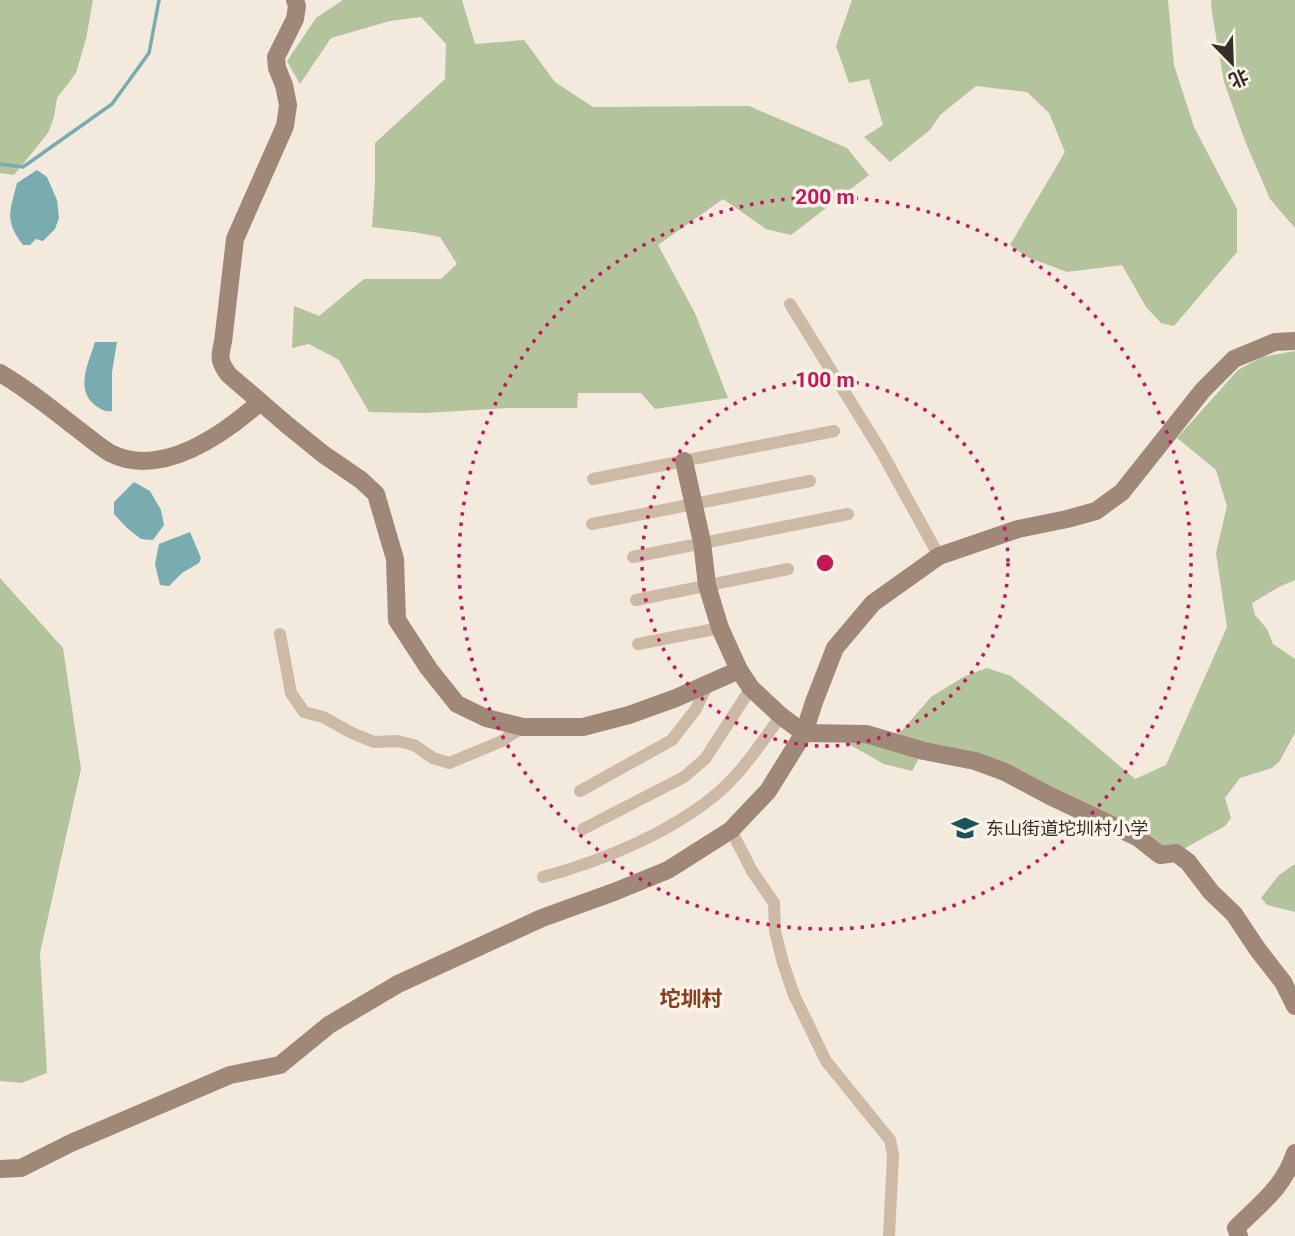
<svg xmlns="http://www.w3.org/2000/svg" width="1295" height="1236" font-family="Roboto,'Noto Sans SC',sans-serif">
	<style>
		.green { fill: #b3c39b }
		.water { fill: #79acb1 }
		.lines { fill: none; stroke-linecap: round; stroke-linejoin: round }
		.stream { stroke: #79acb1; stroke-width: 3.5 }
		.street { stroke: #ccbaa7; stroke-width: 12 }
		.secondary { stroke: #9f8878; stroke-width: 18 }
		.ring { fill: none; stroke: #c2185b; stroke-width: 3.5; stroke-dasharray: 3.5 7 }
		.labels { text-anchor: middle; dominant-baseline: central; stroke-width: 7; stroke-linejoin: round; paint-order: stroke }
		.poi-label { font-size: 18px; fill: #382e28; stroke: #faf3e8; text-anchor: start }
		.quarter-label { font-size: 21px; font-weight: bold; fill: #8a3d1e; stroke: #faf3e8 }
		.centre { fill: #c2185b; stroke: #faf3e8; stroke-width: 3.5 }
		.ring-label { font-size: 21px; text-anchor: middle; font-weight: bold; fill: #c2185b; stroke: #faf3e8; stroke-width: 7; stroke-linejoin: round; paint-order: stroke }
	</style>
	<rect width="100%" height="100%" fill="#f3e9dc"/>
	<g class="green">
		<path d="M0,0H93L86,39L76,73L57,98L54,117L48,133L14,175L0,173Z"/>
		<path d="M343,0H462L475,44L524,40L555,82L593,107L749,106L847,148L869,175L791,235L766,229L723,199L658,245L695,313L728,398L655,409L641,393H578L577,408H507L425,413L369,412L339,360L309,344L292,348L294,306L319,316L364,279H441L457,264L440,237L413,232L372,227L375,184V143L445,79L446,44L421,17L390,21L331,38L300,84L287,61L316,18Z"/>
		<path d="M852,0H1168L1174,65L1194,127L1237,209V252L1174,326L1161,323L1146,307L1122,265L1067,272L1027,257L1010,245L1065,152L1049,113L1027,92L976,86L940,115L930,130L890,162L864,137L883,125L869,79L849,83L836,46Z"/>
		<path d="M1211,0H1295V228L1270,199L1245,141L1224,82L1212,13Z"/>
		<path d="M1295,351V580L1279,587L1252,603L1255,615L1267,629L1273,644L1295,659V733L1279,762L1272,768L1240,778L1225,798L1231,818L1225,826L1176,853L1005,772L919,758L912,771L884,764L836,737L898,735L931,697L965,676L987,668L1011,676L1069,723L1135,779L1166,765L1227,627L1216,553L1227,506L1216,470L1177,438L1238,370L1262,357Z"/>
		<path d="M0,578L63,648L81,769L40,953L47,1073L21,1083L0,1081Z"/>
		<path d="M1295,864V912L1267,905L1261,898L1279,875Z"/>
	</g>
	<g class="water">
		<path d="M37,170L47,177L57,200L59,218L55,229L43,241L36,239L30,245H23C4,220 10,211 17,183Z"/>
		<path d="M95,342H117L112,372V411C105,412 102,410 96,406C74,390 89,362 95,342Z"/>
		<path d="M134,482L150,491L161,510L164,525L153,540L141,539L127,528L114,514V502Z"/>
		<path d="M190,532L201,558L199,563L182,573L169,586L160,585L155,564L159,544Z"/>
	</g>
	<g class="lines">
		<path class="stream" d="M0,164L23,167L112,104L149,53L159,0"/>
		<g class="street">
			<path d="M790,304L881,451L939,556"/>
			<path d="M593,479L834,431"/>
			<path d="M592,524L810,481"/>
			<path d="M633,557L848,514"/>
			<path d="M636,600L788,569"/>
			<path d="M280,634L291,693L304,712L323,717L352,733L374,742L397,741L414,745L433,758L449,763L500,742L523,727"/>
			<path d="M638,644L720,628"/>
			<path d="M580,791L672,740L696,709L708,684"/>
			<path d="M583,829L684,777L705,759L751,688"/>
			<path d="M731,830L752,871L774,903L775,931L783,963L794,995L826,1061L890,1140L893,1155L889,1236"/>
			<path d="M543,877C602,861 673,832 720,791C744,770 762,741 781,716"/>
		</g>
		<g class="secondary">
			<path d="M295,0L297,6L295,19L276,57L277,68L284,85L288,105L285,126L235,239L223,342C219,357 219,362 229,375L286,424L323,454L361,480L376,494L395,559L397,620L429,669L457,704L486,718L523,727H583L629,715L676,698L739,670"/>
			<path d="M0,373C27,389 51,408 75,427C86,435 98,446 110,453C161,479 223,435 260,402"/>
			<path d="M684,461L702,542L707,585L720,628L739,670L751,688L781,716L804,733L866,734L924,751L975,761L1005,772L1050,796L1137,837L1160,855L1176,853L1188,862L1211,892L1234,914L1258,950L1283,982L1295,1006"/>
			<path d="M0,1169L21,1168L71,1143L230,1075L280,1065L329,1025L398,984L542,918L614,892L668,870L731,830L768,791L804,733L814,702L835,648L873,603L939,556L1018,529L1067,519L1096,511L1122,492L1203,390L1234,359L1275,342L1295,341"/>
			<path d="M1239,1236L1236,1228C1261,1203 1284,1187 1295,1153"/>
		</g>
	</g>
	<g class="ring">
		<circle cx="825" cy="563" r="183"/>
		<circle cx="825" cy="563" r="366"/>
	</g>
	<defs>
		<g id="school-bare" transform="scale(2.1)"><path d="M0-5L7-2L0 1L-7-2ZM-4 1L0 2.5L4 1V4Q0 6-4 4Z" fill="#1c545b" stroke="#faf3e8" stroke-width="2.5" paint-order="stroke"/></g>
	</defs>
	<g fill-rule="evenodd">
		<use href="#school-bare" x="965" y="828"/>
	</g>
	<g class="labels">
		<g class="poi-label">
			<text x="986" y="828">东山街道坨圳村小学</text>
		</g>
		<g class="quarter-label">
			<text x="691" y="999">坨圳村</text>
		</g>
	</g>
	<circle cx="825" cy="563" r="10" class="centre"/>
	<g class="ring-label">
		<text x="825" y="204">200 m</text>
		<text x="825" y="387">100 m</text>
	</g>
	<g transform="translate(1232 63) rotate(157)" stroke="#faf3e8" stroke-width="5" paint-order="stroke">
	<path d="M0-5L12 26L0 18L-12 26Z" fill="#382e28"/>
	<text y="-10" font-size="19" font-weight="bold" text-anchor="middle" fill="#382e28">北</text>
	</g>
</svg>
